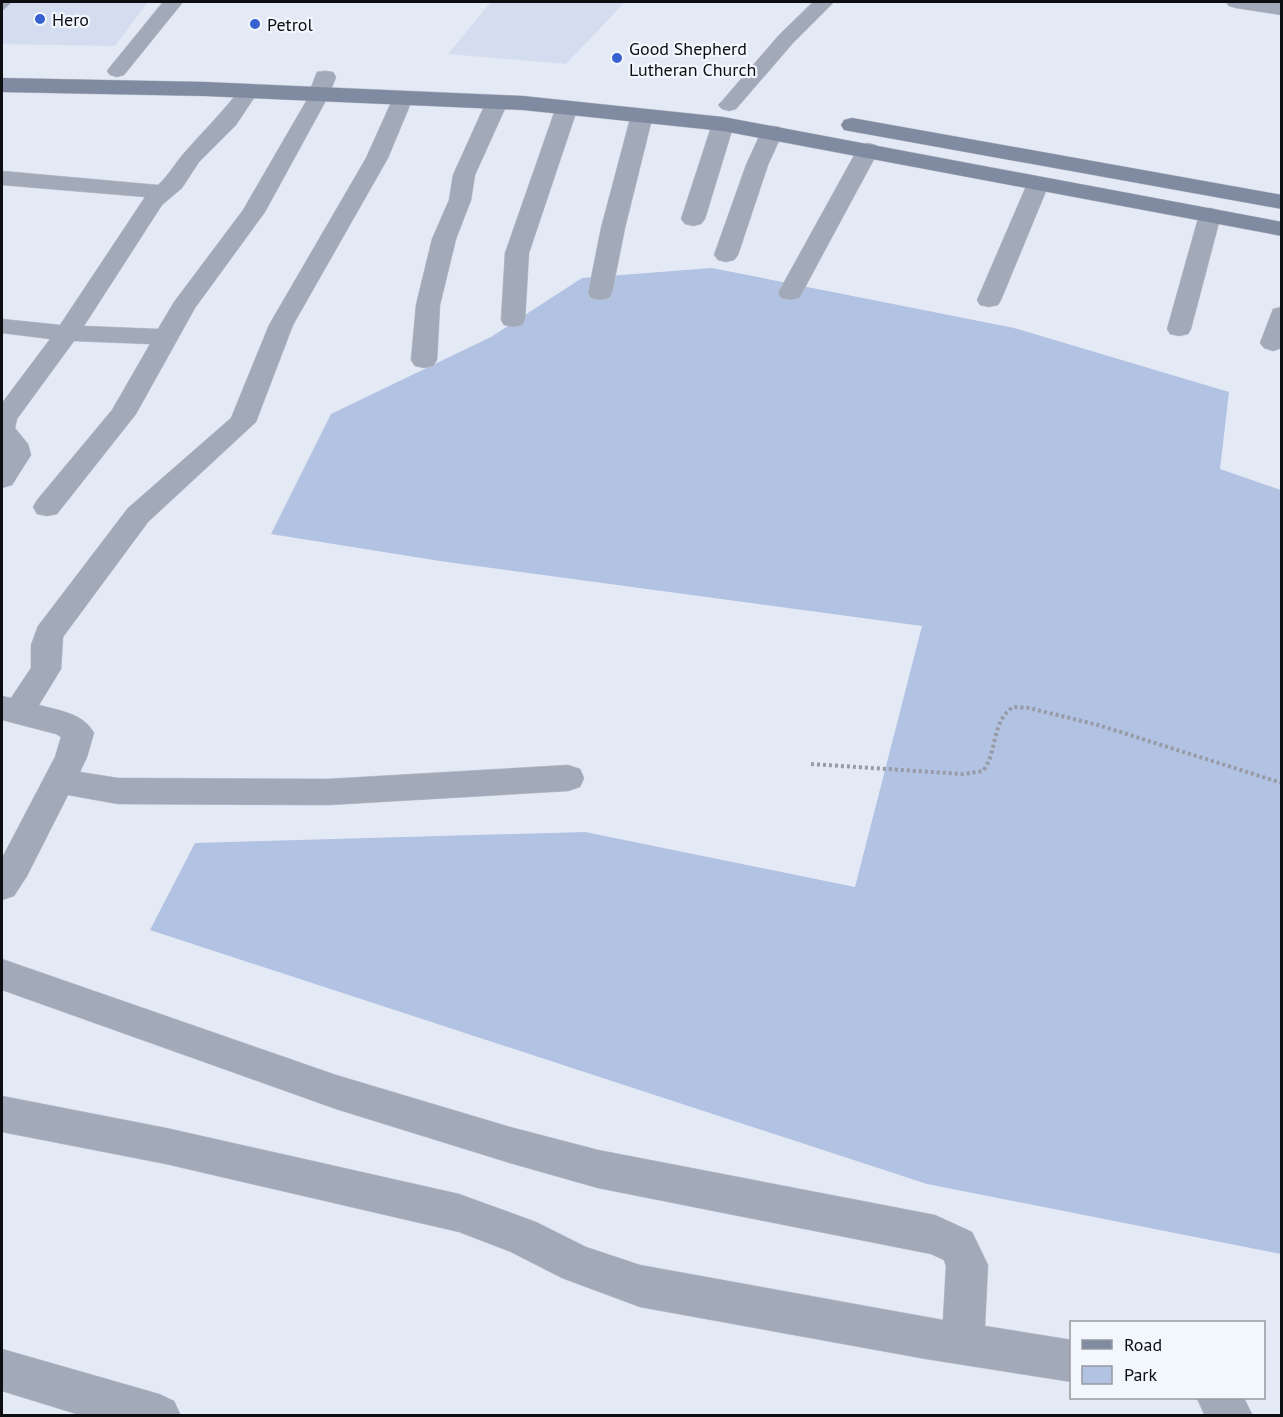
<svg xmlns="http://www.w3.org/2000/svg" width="1283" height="1417" font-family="'PT Sans',sans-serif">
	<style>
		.built { fill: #d4ddef }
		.green { fill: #b2c2e3 }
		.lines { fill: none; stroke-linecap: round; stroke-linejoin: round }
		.service-casing { stroke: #c1c6d1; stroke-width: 1 }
		.minor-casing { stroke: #c1c6d1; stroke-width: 1 }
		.tertiary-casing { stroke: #c1c6d1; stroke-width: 1 }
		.secondary-casing { stroke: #c1c6d1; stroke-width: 1 }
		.path { stroke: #979ba5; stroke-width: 4; stroke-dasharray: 3 3; stroke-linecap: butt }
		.service { fill: #a2a9b8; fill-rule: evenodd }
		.minor { fill: #a2a9b8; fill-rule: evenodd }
		.tertiary { fill: #a2a9b8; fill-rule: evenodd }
		.secondary { fill: #808aa0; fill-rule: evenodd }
		.poi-dot { fill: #3761d1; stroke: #f2f6fd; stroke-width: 2 }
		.labels { text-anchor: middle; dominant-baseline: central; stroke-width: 4.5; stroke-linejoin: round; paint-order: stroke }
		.far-poi-label { font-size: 18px; fill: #0d0e12; stroke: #f2f6fd; text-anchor: start }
	</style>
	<rect width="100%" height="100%" fill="#e3e9f5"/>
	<g class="built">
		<path d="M2,2H148L115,46L2,44Z"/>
		<path d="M491,2H625L566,64L448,54Z"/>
	</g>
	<path class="green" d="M712,268L1014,328L1229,392L1220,469L1281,490V1254L927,1184L150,930L195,843L585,832L855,887L922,626L440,561L271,534L331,414L491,337L582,278Z"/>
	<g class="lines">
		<g class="service-casing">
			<path id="service" d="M3,2H12L2,11V3Z"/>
		</g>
		<g class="minor-casing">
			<g id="minor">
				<path d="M163,2H183L124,75L117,77L110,75L107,71L110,67Z"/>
				<path d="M813,2H834L793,43L736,109L729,111L722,109L718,105L722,101L779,35Z"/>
				<path d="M1226,2L1282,3V15L1236,8L1229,6Z"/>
				<path d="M248,86L255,88L258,92L236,125L199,162L182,188L162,205L84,326L158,329L174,302L243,210L312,91L319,89L326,91L329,95L265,212L195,308L136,414L57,514L47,516L37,514L33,507L37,500L112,410L150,344L74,341L17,419L15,428L28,444L31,455L12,485L2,488V403L50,339L2,333V319L60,325L145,197L2,185V171L158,185C169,175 175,163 185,152C204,130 224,111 241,88Z"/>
				<path d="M403,92L410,94L413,98L388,158L293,325L256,422L148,522L63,637L61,669L39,705C60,711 83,713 94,733L87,757L80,772L118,778L328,779L568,765L580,769L584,778L580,787L568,791L328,805L118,804L68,795L27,876L14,896L2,900V858L55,757L61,737L56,734L2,720V696L11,698L31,668V645L38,626L128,508L231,418L269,325L366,158L393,98L396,94Z"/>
				<path d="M497,96L504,98L508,102L475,175L471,200L456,239L440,305L437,360L433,366L424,368L415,366L411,360L416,305L432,239L449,200L453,175L486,102L490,98Z"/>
				<path d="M567,101L574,103L578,107L529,253L525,320L522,325L513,327L504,325L501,320L505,253L556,107L560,103Z"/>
				<path d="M642,109L650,110L653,115L625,228L612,293L609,298L600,300L591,298L588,293L601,228L631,115L634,110Z"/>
				<path d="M723,118L731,119L734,124L705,219L701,224L693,226L685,224L681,219L712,124L715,119Z"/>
				<path d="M772,126L780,127L783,132L768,165L738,255L734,260L726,262L718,260L714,255L746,165L761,132L764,127Z"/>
				<path d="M868,143L876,145L879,150L802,293L799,298L790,300L781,298L778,293L857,150L860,145Z"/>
				<path d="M1038,177L1046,179L1049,184L1001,300L998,305L989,307L980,305L977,300L1027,184L1030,179Z"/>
				<path d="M1210,208L1218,210L1221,215L1191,329L1188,334L1179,336L1170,334L1167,329L1199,215L1202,210Z"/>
				<path d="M1282,307V348L1273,351L1264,348L1260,343L1273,309Z"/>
				<path d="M2,959L336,1075L510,1127L598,1150L935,1215L972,1232L988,1265L985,1326L1072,1340V1382L926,1359L640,1307L562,1278L511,1252L459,1232L166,1164L2,1132V1096L166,1128L459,1194L536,1222L586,1247L640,1265L943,1320L946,1266L944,1260L931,1254L598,1188L510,1163L336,1109L2,990Z"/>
				<path d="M2,1349L159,1394L174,1401L181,1416H83L2,1391Z"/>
				<path d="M1197,1398H1244L1253,1416H1205Z"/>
			</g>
		</g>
		<g class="tertiary-casing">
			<path id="tertiary" d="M325,71L333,72L336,77L327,100L319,102L311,100L308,95L317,72Z"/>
		</g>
		<g class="secondary-casing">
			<g id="secondary">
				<path d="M2,78L205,82L523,96L723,117L1282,222V236L723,131L523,110L205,96L2,92Z"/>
				<path d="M852,118L1282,195V209L844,130L841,125L844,120Z"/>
			</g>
		</g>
		<path class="path" d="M811,764L963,774L983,771C998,751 991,722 1013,707L1029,708L1098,725L1282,783"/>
		<use href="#service" class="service"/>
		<use href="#minor" class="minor"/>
		<use href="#tertiary" class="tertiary"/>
		<use href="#secondary" class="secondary"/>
	</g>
	<g class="poi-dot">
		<circle cx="40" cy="19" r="6"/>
		<circle cx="255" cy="24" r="6"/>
		<circle cx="617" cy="58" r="6"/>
	</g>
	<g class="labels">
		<g class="far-poi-label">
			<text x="52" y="19">Hero</text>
			<text x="267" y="24">Petrol</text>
			<text x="629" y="48">Good Shepherd<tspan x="629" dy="21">Lutheran Church</tspan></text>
		</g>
	</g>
	<rect width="1283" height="1417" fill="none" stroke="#0d0e12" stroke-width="6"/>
	<rect x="1070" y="1321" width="195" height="78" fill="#f2f6fd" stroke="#96999f" stroke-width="1.5"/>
	<rect x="1082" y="1340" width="30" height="9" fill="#808aa0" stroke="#96999f" stroke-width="1.5"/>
	<text x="1124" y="1351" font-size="18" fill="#0d0e12">Road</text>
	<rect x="1082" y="1366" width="30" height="18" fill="#b2c2e3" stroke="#96999f" stroke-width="1.5"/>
	<text x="1124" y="1381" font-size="18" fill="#0d0e12">Park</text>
</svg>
